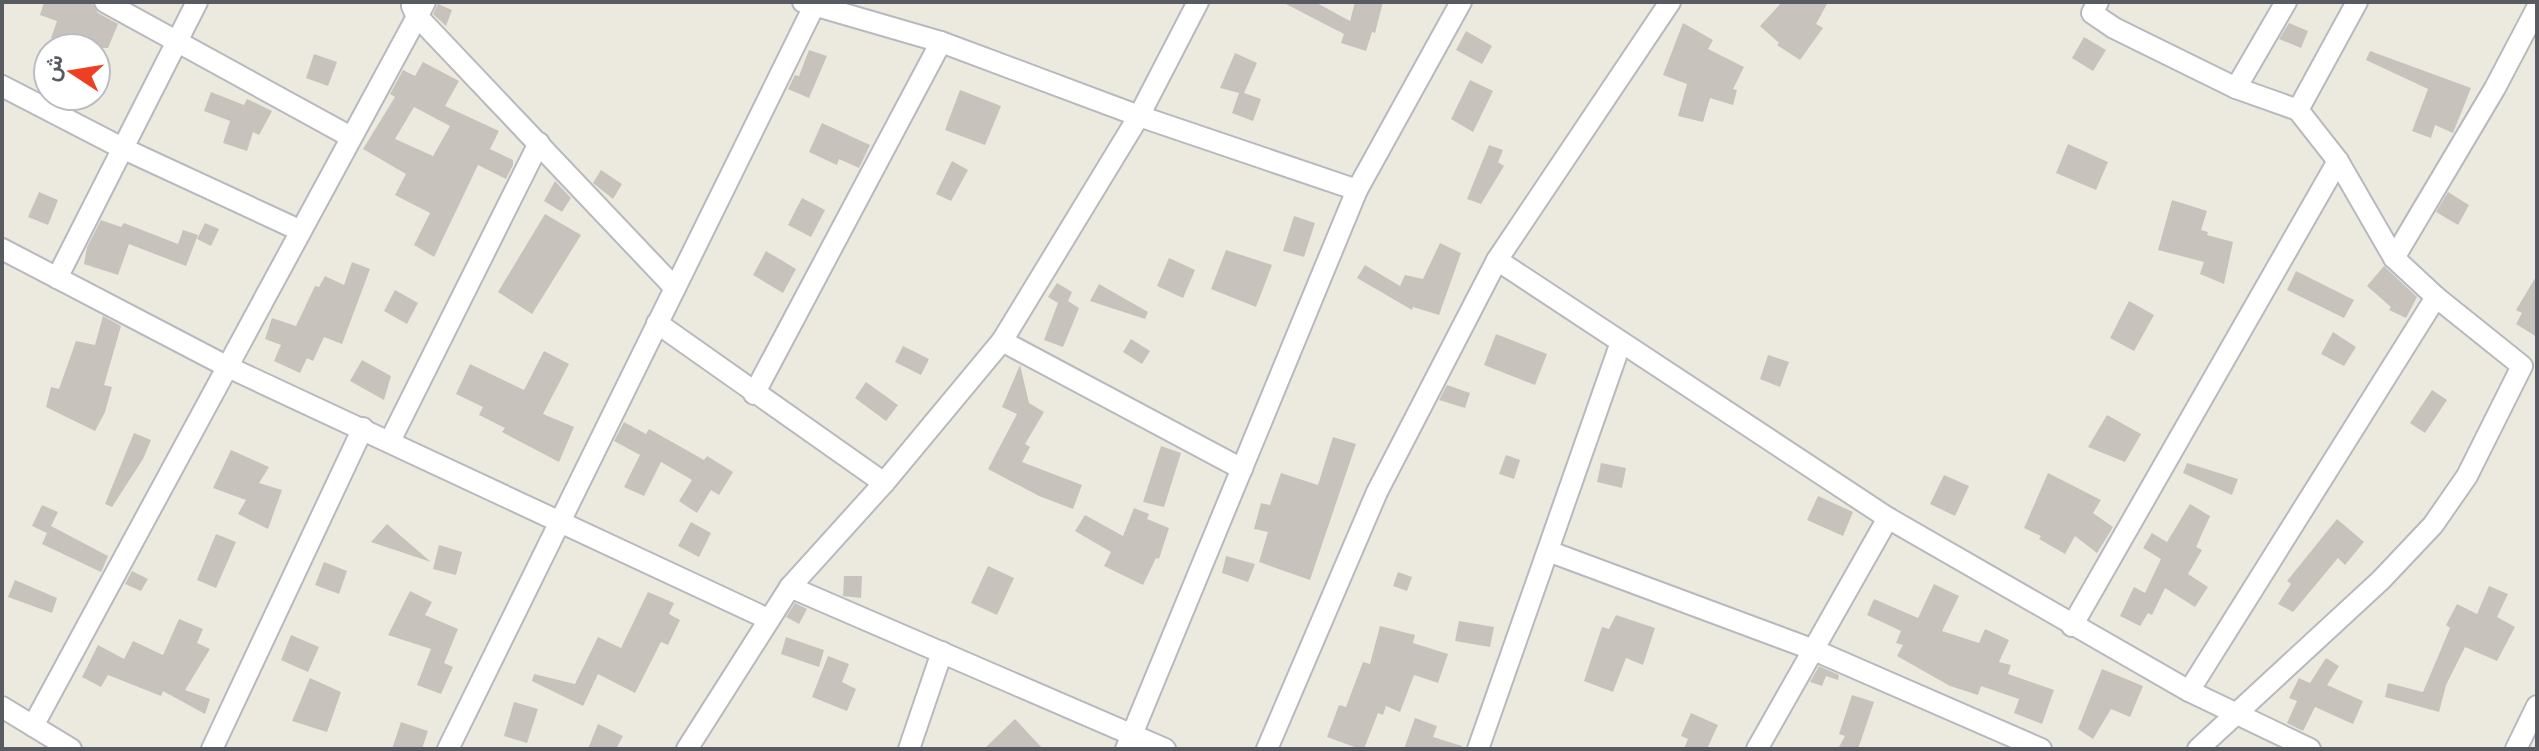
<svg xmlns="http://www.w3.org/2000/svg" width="2539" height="751" font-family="Overpass,Vazirmatn,sans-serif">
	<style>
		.building { fill: #c7c3bc; fill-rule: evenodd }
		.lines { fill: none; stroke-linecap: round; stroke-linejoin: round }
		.minor-casing { stroke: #b7b9bf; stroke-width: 24 }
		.minor { stroke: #fff; stroke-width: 20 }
	</style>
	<rect width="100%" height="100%" fill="#eceadf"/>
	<g class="building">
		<path d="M44,2L92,3L98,13L118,24L108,48H78L51,38L57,21L40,15Z"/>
		<path d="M1282,2H1315L1350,21L1355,2H1383L1375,33L1372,32L1366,51L1341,43L1344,34Z"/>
		<path d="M1782,2H1828L1816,24L1823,28L1800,60L1777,45L1779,43L1760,26Z"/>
		<path d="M438,4L452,10L446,26L433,14Z"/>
		<path d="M1683,23L1713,40L1708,49L1744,67L1733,89L1737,90L1733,105L1710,98L1703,122L1678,116L1687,84L1663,75Z"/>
		<path d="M2289,23L2308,31L2301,48L2279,39Z"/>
		<path d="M1466,31L1492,46L1482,64L1456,50Z"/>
		<path d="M2084,37L2106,50L2093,71L2072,58Z"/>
		<path d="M809,50L827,56L809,98L788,89L795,75L799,76Z"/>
		<path d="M2370,51L2471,88L2453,133L2435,125L2431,138L2412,131L2428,89L2366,60Z"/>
		<path d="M1235,53L1257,63L1244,93L1261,99L1253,121L1232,113L1239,93L1220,88Z"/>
		<path d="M314,54L337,62L328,86L306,78Z"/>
		<path d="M423,62L459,81L445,106L499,131L490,149L513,160V165L506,179L478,165L434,257L414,245L430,213L395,195L406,174L363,149L395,97L390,94L403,70L415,76ZM414,107L450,126L433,156L395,139Z"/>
		<path d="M1470,80L1493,91L1473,132L1451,119Z"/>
		<path d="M960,90L1001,106L985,145L945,130Z"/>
		<path d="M211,92L244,105L247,99L272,111L259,135L253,132L247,151L223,143L230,121L204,111Z"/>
		<path d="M822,123L870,145L859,168L839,159L837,165L809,152Z"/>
		<path d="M2068,144L2108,162L2096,190L2056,173Z"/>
		<path d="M1489,145L1503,150L1498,162L1504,166L1481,204L1467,199Z"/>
		<path d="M952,161L968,170L951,201L936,194Z"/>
		<path d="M601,170L622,184L613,199L593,183Z"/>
		<path d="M555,181L571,198L562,212L544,201Z"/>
		<path d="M39,192L58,200L48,225L28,217Z"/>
		<path d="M2448,192L2469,205L2458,225L2436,212Z"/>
		<path d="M802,198L825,210L811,237L788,225Z"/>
		<path d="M2172,200L2207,211L2201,230L2208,232L2207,235L2233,242L2224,284L2200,274L2204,262L2158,250Z"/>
		<path d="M545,214L581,235L532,314L498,292Z"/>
		<path d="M1294,216L1315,223L1304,257L1283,251Z"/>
		<path d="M101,220L121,227L124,223L178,244L183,230L198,235L186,266L129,244L118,275L84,264L87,247Z"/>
		<path d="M205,223L219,229L211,246L197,239Z"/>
		<path d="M1440,243L1461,253L1439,315L1413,307L1412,310L1357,278L1365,265L1400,286L1405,275L1423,279Z"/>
		<path d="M1226,250L1272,265L1256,307L1211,289Z"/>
		<path d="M766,251L796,269L783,293L753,275Z"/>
		<path d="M1169,258L1195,270L1183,298L1157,286Z"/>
		<path d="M352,262L370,269L342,344L324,337L313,361L307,358L300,373L274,361L281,345L265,339L272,318L296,326L315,286L319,287L325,276L344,285Z"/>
		<path d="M2384,266L2417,297L2406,318L2389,310L2391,307L2367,286Z"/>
		<path d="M2296,271L2354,300L2344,318L2287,290Z"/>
		<path d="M2537,275V337L2516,324L2522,313L2516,310Z"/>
		<path d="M1057,283L1072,292L1068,301L1079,308L1063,347L1044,340L1058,303L1048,297Z"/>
		<path d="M1099,284L1148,312L1145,319L1090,301Z"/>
		<path d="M395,290L418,303L407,324L384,311Z"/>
		<path d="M2129,301L2154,315L2134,351L2110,338Z"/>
		<path d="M103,316L121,326L104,385L112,387L105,412L95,431L46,407L51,387L59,389L76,341L95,345Z"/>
		<path d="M2333,332L2356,347L2344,366L2321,354Z"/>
		<path d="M1496,334L1547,354L1535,385L1484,365Z"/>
		<path d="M1131,339L1150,351L1142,364L1123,352Z"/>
		<path d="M903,346L929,359L921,375L895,362Z"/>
		<path d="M544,351L569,364L543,414L574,427L559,462L502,432L505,428L479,415L483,407L456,394L470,364L524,390Z"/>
		<path d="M1768,355L1789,362L1780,387L1760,379Z"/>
		<path d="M362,360L391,376L384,400L350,381Z"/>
		<path d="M1020,365L1029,403L1044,412L1025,444L1030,447L1022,462L1082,485L1073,509L1039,496L988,469L1017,414L1002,407Z"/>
		<path d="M866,382L898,405L886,421L855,398Z"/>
		<path d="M1447,385L1470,393L1465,408L1439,400Z"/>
		<path d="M2432,390L2447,400L2425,433L2410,423Z"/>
		<path d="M2107,415L2141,434L2125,462L2088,447Z"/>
		<path d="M624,422L646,434L649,429L704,460L707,456L733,472L719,495L711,490L697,513L679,501L692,480L661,462L644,496L624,487L640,455L614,441Z"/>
		<path d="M134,433L151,440L143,459L112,507L105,504Z"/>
		<path d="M1333,437L1356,444L1310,580L1259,562L1268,532L1254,529L1261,503L1270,505L1281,473L1318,485Z"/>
		<path d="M1161,446L1181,453L1164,507L1143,502Z"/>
		<path d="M231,450L269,467L259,483L282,490L268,529L238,514L246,500L213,488Z"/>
		<path d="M1506,455L1520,460L1514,479L1499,474Z"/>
		<path d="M1601,463L1626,468L1622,488L1597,482Z"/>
		<path d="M2187,463L2238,479L2232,495L2183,473Z"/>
		<path d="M2048,473L2101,500L2093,513L2113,527L2097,553L2075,536L2065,554L2039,539L2041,536L2024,528Z"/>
		<path d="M1944,475L1969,486L1955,516L1930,504Z"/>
		<path d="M1818,496L1853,512L1843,536L1807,520Z"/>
		<path d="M2190,504L2210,516L2196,547L2202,550L2188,574L2208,587L2195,607L2165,588L2152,615L2148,613L2140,626L2120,616L2134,587L2145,593L2161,559L2143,548L2152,533L2167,542Z"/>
		<path d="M42,505L58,512L51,526L108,556L101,572L42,544L47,533L32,526Z"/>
		<path d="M1134,508L1149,514L1147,519L1169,528L1159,559L1156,558L1143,585L1104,566L1111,552L1075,531L1085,515L1123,536Z"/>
		<path d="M2337,519L2364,542L2345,565L2338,558L2293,612L2278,604L2291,584L2287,581Z"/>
		<path d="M691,522L711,533L699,557L678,546Z"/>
		<path d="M387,524L431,562L371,542Z"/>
		<path d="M216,534L236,542L216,588L197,580Z"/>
		<path d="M439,545L462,552L456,575L433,569Z"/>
		<path d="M1226,556L1255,564L1248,582L1222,573Z"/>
		<path d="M324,562L347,571L339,594L315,585Z"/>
		<path d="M988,566L1014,578L997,615L971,603Z"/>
		<path d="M132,571L148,579L141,591L125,584Z"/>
		<path d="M1398,572L1412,577L1407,591L1393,586Z"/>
		<path d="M844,576H862L861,598L843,596Z"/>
		<path d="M15,580L57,598L52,613L8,597Z"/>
		<path d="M1934,584L1959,596L1942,631L1979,643L1985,629L2009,640L1999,662L2011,665L2008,674L2054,690L2042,724L2014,713L2019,699L1981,686L1978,695L1950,686L1897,656L1903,645L1896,643L1901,631L1867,615L1874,599L1918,618Z"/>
		<path d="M2489,586L2508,594L2497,617L2515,627L2497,661L2465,647L2446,685L2439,712L2385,697L2388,683L2423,692L2450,628L2446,625L2457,604L2477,614Z"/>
		<path d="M410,591L432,602L425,615L458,629L444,663L453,667L441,694L417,685L431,649L388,635Z"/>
		<path d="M648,592L674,603L669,614L680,620L668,645L661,642L635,693L598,674L583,706L532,681L534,674L575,684L598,637L621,648Z"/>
		<path d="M795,603L807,609L799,624L786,617Z"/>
		<path d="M1616,615L1655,628L1643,665L1626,658L1613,692L1584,681L1602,627L1609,629Z"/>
		<path d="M179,619L203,629L197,643L210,649L185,690L210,699L205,714L163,691L161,696L108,675L101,687L82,677L98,645L124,659L133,641L163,655Z"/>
		<path d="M1459,621L1494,627L1490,647L1455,641Z"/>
		<path d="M1380,626L1415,635L1413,643L1448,654L1438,683L1414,675L1400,712L1386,706L1383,715L1378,713L1364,749H1360L1327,737L1339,705L1346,707L1363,662L1370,664Z"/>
		<path d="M291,635L319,647L308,672L281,660Z"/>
		<path d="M786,637L824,650L819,667L781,654Z"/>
		<path d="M828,656L849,664L842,682L856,689L847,711L812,697Z"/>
		<path d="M2326,658L2339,666L2327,685L2363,701L2353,724L2315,707L2303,731L2287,723L2297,701L2289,698L2299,678L2310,683Z"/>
		<path d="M1819,666L1839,675L1838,680L1826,676L1822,686L1810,682Z"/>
		<path d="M2102,669L2143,686L2130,717L2111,709L2093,739L2078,729Z"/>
		<path d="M310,678L341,692L327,732L292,721Z"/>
		<path d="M1852,695L1874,702L1858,749H1838L1845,736L1839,734Z"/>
		<path d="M514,702L538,709L527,743L504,736Z"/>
		<path d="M1691,713L1718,725L1707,749H1684L1688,739L1681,736Z"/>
		<path d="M1415,718L1437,726L1433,737L1462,746L1461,749H1404Z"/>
		<path d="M1015,719L1043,749H984Z"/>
		<path d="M401,722L428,731L422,749H392Z"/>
		<path d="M598,724L623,736L616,749H588Z"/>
	</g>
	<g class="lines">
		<g class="minor-casing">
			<g id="minor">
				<path d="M105,2L349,136"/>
				<path d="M803,2L941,42L1139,116L1357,190"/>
				<path d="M2098,2L2092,13L2114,28L2236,88L2298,110L2338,161L2394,258L2436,297L2522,366L2467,476L2433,525L2381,580L2198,749"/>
				<path d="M412,6L416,15L675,288"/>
				<path d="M2,86L122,148L299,230"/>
				<path d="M2236,88L2286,2"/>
				<path d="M2298,110L2357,2"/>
				<path d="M2,249L228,367L768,619"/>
				<path d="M2394,258L2495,88L2537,8"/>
				<path d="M1497,260L1888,518L2189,691L2310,749"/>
				<path d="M57,278L197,2"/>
				<path d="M657,323L884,483"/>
				<path d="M1002,341L1242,469"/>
				<path d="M754,394L941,42"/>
				<path d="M390,441L539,143"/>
				<path d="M1548,551L1814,650L2041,749"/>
				<path d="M790,587L1165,749"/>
				<path d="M2072,626L2338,161"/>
				<path d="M2189,691L2436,297"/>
				<path d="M2,707L71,749"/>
				<path d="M33,726L425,2"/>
				<path d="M212,749L363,428"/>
				<path d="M448,749L816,2"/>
				<path d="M687,749L790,587L884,483L1002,341L1139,116L1198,2"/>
				<path d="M909,749L942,652"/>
				<path d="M1126,749L1357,190L1461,2"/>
				<path d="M1267,749L1377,492L1497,260L1670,2"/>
				<path d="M1478,749L1621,342"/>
				<path d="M1757,749L1888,518"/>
				<path d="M2516,749L2537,706"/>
			</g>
		</g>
		<use href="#minor" class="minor"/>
	</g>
	<rect width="2539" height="751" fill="none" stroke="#585b61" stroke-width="8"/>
	<g transform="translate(72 72) rotate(282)"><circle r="38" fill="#ffffff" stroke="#bcbdc0" stroke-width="2"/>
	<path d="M0-6L14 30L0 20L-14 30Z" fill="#ee3f23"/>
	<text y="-12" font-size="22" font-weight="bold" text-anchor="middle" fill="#585b61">ش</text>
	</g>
</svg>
